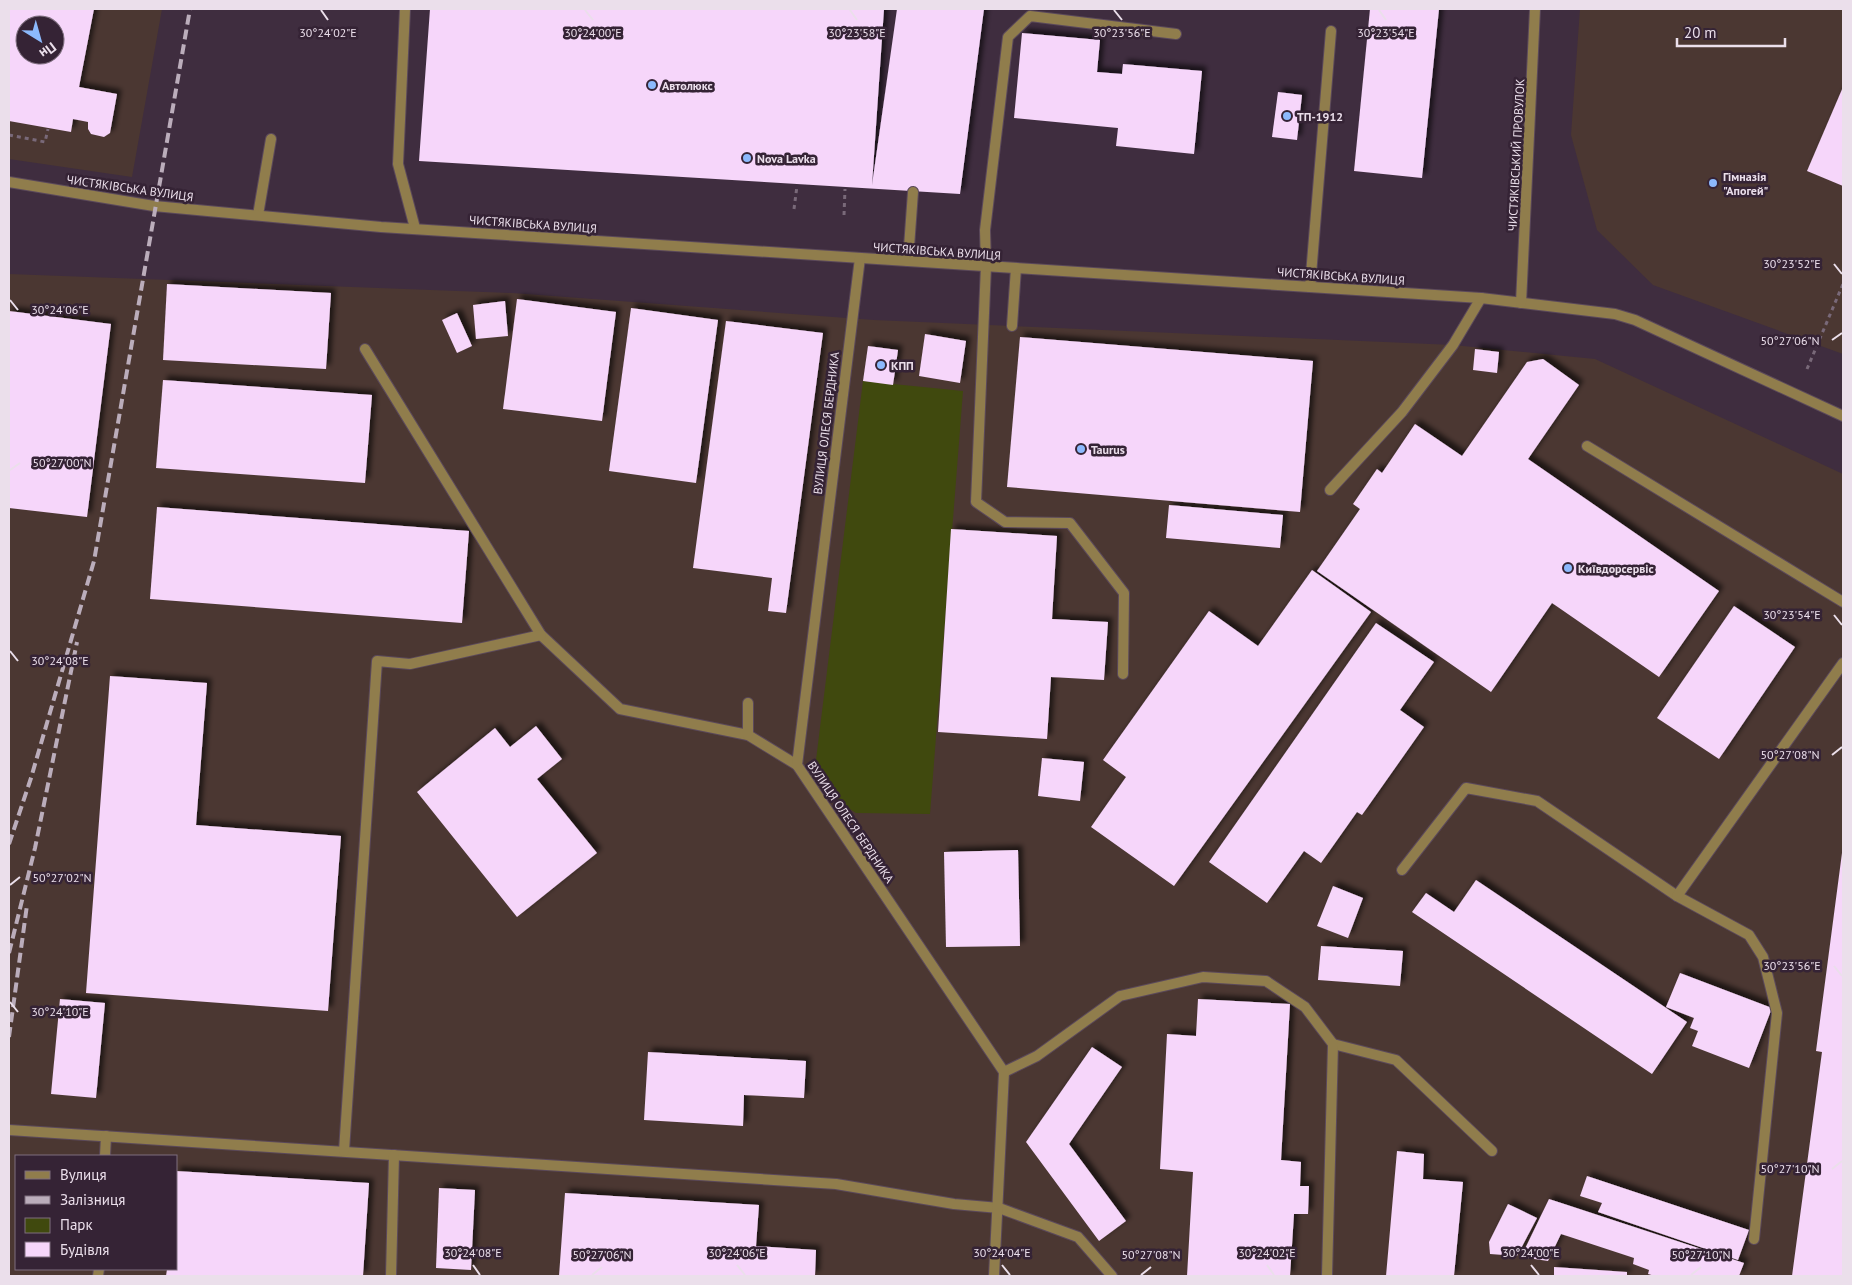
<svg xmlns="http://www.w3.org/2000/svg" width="1852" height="1285" font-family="'PT Sans',sans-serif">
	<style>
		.industrial { fill: #4b3732; fill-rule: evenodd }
		.green { fill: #40490e }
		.building { fill: #f6d6fa; fill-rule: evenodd; filter: url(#shadow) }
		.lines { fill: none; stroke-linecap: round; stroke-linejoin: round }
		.lane-casing { stroke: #5b495b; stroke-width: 12 }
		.street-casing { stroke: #5b495b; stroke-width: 12 }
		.path { stroke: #796979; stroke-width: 3; stroke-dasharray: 4 4; stroke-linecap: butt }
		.lane { stroke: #907d4c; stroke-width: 10 }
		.street { stroke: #907d4c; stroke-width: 10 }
		.rail { stroke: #bbadbb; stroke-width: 4; stroke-dasharray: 10 5; stroke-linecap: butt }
		.ticks { fill: none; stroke: #ebdfeb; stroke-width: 2 }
		.poi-dot { fill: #8cb9fc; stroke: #352335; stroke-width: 2 }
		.labels { text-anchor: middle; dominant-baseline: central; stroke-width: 5; stroke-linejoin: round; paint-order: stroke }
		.poi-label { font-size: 12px; font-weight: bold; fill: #ebdfeb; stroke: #352335; text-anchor: start }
		.street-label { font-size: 12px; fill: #ebdfeb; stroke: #352335 }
		.ticks-label { font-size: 12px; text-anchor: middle; fill: #ebdfeb; stroke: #352335; stroke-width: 5; stroke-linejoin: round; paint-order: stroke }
	</style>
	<defs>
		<filter id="shadow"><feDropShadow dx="4.5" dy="-4.5" stdDeviation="2.5" flood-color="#0009"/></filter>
	</defs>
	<rect width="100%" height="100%" fill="#3f2d3f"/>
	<g class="industrial">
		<path d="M9,9H162L132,177L9,159ZM25,25H55V55H25Z"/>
		<path d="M1580,9H1843V354L1653,285L1597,230L1571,135Z"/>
		<path d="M9,274L512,293L874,320L1453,345L1595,359L1843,474V1276H9ZM16,1156H176V1269H16Z"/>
	</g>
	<path class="green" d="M863,381L963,391L930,814L856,813L831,797L815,768Z"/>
	<g class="building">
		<path d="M9,9H94L79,87L117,94L110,133L104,137L91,134L88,129V122L73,119L71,132L9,121ZM25,25H55V55H25Z"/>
		<path d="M430,9H884L872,185L897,9H984L960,194L419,161Z"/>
		<path d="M1370,9H1439L1422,178L1354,171Z"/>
		<path d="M1022,33L1100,40L1097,72L1122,74L1123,64L1202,71L1194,154L1116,146L1118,128L1014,118Z"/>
		<path d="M1843,87V186L1807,171Z"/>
		<path d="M1278,92L1302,95L1297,140L1272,137Z"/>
		<path d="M167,284L331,293L326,369L163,360Z"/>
		<path d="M517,299L616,312L602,421L503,409Z"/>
		<path d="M505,301L508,336L476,339L473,305Z"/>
		<path d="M631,308L718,320L696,483L609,471Z"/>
		<path d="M9,311L111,324L87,517L9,508Z"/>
		<path d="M457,313L472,346L457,353L442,320Z"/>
		<path d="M726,321L823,333L786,613L768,611L772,578L693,568Z"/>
		<path d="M925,334L966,341L960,383L919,376Z"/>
		<path d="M1020,337L1313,361L1300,512L1007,487Z"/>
		<path d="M868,346L898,350L893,385L863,381Z"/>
		<path d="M1475,349L1499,352L1497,373L1473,370Z"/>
		<path d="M1543,359L1579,385L1528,459L1719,591L1659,677L1552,603L1491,692L1317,571L1360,509L1353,504L1377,469L1382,473L1415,424L1462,456L1527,362Z"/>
		<path d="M163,380L372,395L365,483L156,468Z"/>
		<path d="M1169,505L1283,515L1280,548L1166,538Z"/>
		<path d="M157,507L469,531L462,623L150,599Z"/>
		<path d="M951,529L1057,536L1052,619L1108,622L1104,680L1051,677L1047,739L938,732Z"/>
		<path d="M1312,570L1371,612L1174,886L1091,827L1126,777L1103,760L1209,611L1258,646Z"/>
		<path d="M1734,606L1795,647L1719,759L1657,718Z"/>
		<path d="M1376,623L1434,662L1400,710L1424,727L1362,815L1357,812L1321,863L1304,851L1267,903L1209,862Z"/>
		<path d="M110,676L207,683L196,825L341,836L328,1011L86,993Z"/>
		<path d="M536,726L562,759L537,779L597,853L517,917L417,792L495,728L510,747Z"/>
		<path d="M1042,758L1084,762L1080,801L1038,796Z"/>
		<path d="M1018,850L1020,946L946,947L944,852Z"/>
		<path d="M1842,853L1843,1276H1792L1822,1052L1816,1051Z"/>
		<path d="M1476,880L1687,1022L1652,1074L1412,912L1426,893L1454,912Z"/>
		<path d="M1333,886L1363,898L1348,938L1317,926Z"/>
		<path d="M1321,946L1403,951L1400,986L1318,980Z"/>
		<path d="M1680,973L1772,1008L1749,1068L1692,1046L1698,1031L1690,1028L1694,1018L1666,1007Z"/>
		<path d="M60,999L105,1003L96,1098L51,1094Z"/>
		<path d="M1198,999L1290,1004L1281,1160L1301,1162L1300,1186H1309L1308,1214H1294L1290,1276H1187L1193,1172L1160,1169L1167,1034L1196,1036Z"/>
		<path d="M1092,1047L1122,1067L1069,1144L1126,1221L1099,1241L1026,1142Z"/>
		<path d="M648,1052L806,1061L804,1098L744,1095L743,1126L644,1120Z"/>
		<path d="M1397,1151L1424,1154L1423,1179L1463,1182L1454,1276H1386Z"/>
		<path d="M176,1171L369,1183L363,1276H166L167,1269H176Z"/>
		<path d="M1587,1176L1749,1230L1738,1260L1598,1212L1602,1203L1580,1196Z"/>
		<path d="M439,1188L475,1190L471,1270L436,1268Z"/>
		<path d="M565,1193L759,1205L756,1246L816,1250L815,1276H559Z"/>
		<path d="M1549,1199L1744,1263L1739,1276H1655L1648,1274L1649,1270L1633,1264L1634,1258L1561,1234L1548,1261L1521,1257Z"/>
		<path d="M1508,1204L1537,1218L1517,1256L1490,1254L1489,1242Z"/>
		<path d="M1554,1267L1627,1272V1276H1554Z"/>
	</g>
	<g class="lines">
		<g class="lane-casing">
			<g id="lane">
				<path d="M405,9L398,164L415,228"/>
				<path d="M258,215L271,139"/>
				<path d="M908,261L913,192"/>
				<path d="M1310,287L1331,31"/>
				<path d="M1012,326L1016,268"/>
				<path d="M365,349L541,635L620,709L748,735L797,765"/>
				<path d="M1587,446L1843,602"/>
				<path d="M1330,490L1402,412L1453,345L1481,298"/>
				<path d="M1123,674L1124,593L1070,523L1005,522L976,502L986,266L985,230L1008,37L1030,16L1176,34"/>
				<path d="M748,703V735"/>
				<path d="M1402,870L1466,788L1537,801L1677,896L1749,935L1763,957L1777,1013L1754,1239"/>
				<path d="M1677,896L1843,663"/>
				<path d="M1333,1044L1396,1060L1492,1151"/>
				<path d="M1004,1072L1037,1056L1120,996L1203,977L1266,981L1305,1007L1333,1044L1327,1276"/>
				<path d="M9,1130L836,1184L954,1204L999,1208L1078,1237L1112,1276"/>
				<path d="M344,1151L377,661L410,664L541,635"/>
				<path d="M105,1156L106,1136"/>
				<path d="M98,1276L99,1269"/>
				<path d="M391,1276L394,1155"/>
			</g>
		</g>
		<g class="street-casing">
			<g id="street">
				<path d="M9,182L154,206L381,227L1481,298L1615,314L1635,320L1843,416"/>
				<path d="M860,258L797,765L1004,1072L994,1276"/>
				<path d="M1521,303L1535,9"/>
			</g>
		</g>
		<g class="path">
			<path d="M9,135L45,142L48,129"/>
			<path d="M794,209L797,186"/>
			<path d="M844,215L845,189"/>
			<path d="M1807,369L1843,284"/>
		</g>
		<use href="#lane" class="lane"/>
		<use href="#street" class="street"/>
		<g class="rail">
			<path d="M9,844L31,778L94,561L190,9"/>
			<path d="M9,953L35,848L77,642"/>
			<path d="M9,1037L27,905"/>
		</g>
	</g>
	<path class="ticks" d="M321,10L328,20M585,10L593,20M850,10L857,20M1114,10L1122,20M1379,10L1386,20M1834,264L1842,274M10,300L18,310M1832,340L1842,333M10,470L20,463M1834,615L1842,625M10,651L18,661M1832,755L1842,747M10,885L20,877M1834,966L1842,976M10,1002L18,1012M1832,1169L1842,1161M473,1265L480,1275M737,1265L745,1275M1002,1265L1010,1275M1267,1265L1274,1275M1531,1265L1539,1275M592,1275L602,1267M1141,1275L1151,1267M1691,1275L1701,1267"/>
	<g class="poi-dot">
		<circle cx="652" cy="85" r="5"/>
		<circle cx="1287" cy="116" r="5"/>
		<circle cx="747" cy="158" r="5"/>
		<circle cx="1713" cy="183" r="5"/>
		<circle cx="881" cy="365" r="5"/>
		<circle cx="1081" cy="449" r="5"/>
		<circle cx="1568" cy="568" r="5"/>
	</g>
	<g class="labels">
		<g class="poi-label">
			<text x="662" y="85">Автолюкс</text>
			<text x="1297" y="116">ТП-1912</text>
			<text x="757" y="158">Nova Lavka</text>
			<text x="1723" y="176">Гімназія<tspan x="1723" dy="14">"Апогей"</tspan></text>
			<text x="891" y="365">КПП</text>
			<text x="1091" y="449">Taurus</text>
			<text x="1578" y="568">Київдорсервіс</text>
		</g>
		<g class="street-label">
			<text transform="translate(1516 155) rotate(-87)">ЧИСТЯКІВСЬКИЙ ПРОВУЛОК</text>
			<text transform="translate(130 188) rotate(8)">ЧИСТЯКІВСЬКА ВУЛИЦЯ</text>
			<text transform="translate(533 224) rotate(4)">ЧИСТЯКІВСЬКА ВУЛИЦЯ</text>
			<text transform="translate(937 251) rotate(4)">ЧИСТЯКІВСЬКА ВУЛИЦЯ</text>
			<text transform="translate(1341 276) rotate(4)">ЧИСТЯКІВСЬКА ВУЛИЦЯ</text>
			<text transform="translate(826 423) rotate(-83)">ВУЛИЦЯ ОЛЕСЯ БЕРДНИКА</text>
			<text transform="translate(851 822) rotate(56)">ВУЛИЦЯ ОЛЕСЯ БЕРДНИКА</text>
		</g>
	</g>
	<g class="ticks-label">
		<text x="328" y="37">30°24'02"E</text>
		<text x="593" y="37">30°24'00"E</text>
		<text x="857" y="37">30°23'58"E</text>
		<text x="1122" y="37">30°23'56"E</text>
		<text x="1386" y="37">30°23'54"E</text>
		<text x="1792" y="268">30°23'52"E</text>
		<text x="60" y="314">30°24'06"E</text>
		<text x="1790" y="345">50°27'06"N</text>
		<text x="62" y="467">50°27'00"N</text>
		<text x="1792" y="619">30°23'54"E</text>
		<text x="60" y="665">30°24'08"E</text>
		<text x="1790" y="759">50°27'08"N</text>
		<text x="62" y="882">50°27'02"N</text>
		<text x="1792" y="970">30°23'56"E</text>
		<text x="60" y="1016">30°24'10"E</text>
		<text x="1790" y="1173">50°27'10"N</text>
		<text x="473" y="1257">30°24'08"E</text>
		<text x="737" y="1257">30°24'06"E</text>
		<text x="1002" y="1257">30°24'04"E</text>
		<text x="1267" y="1257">30°24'02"E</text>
		<text x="1531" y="1257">30°24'00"E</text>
		<text x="602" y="1259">50°27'06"N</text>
		<text x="1151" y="1259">50°27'08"N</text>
		<text x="1701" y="1259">50°27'10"N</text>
	</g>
	<rect width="1852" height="1285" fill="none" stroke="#ebdfeb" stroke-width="20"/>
	<rect x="15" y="1155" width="162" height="115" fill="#352335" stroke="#7e6e7e"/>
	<rect x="25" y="1171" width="25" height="8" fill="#907d4c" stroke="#7e6e7e"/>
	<text x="60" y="1180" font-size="15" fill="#ebdfeb">Вулиця</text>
	<rect x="25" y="1196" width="25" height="8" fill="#bbadbb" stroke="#7e6e7e"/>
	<text x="60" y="1205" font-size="15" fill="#ebdfeb">Залізниця</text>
	<rect x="25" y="1218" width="25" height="15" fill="#40490e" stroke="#7e6e7e"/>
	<text x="60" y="1230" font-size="15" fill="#ebdfeb">Парк</text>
	<rect x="25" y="1242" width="25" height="15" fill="#f6d6fa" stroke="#7e6e7e"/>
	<text x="60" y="1255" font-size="15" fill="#ebdfeb">Будівля</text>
	<g transform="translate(40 40) rotate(143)"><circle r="24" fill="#352335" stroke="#7e6e7e"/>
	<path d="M0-4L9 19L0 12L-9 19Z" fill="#8cb9fc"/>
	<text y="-8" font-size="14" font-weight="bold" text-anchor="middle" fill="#ebdfeb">Пн</text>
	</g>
	<path d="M1677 38v8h108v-8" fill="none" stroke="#ebdfeb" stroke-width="2.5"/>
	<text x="1684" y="38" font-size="15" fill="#ebdfeb" stroke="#352335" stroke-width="4" paint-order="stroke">20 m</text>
</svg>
